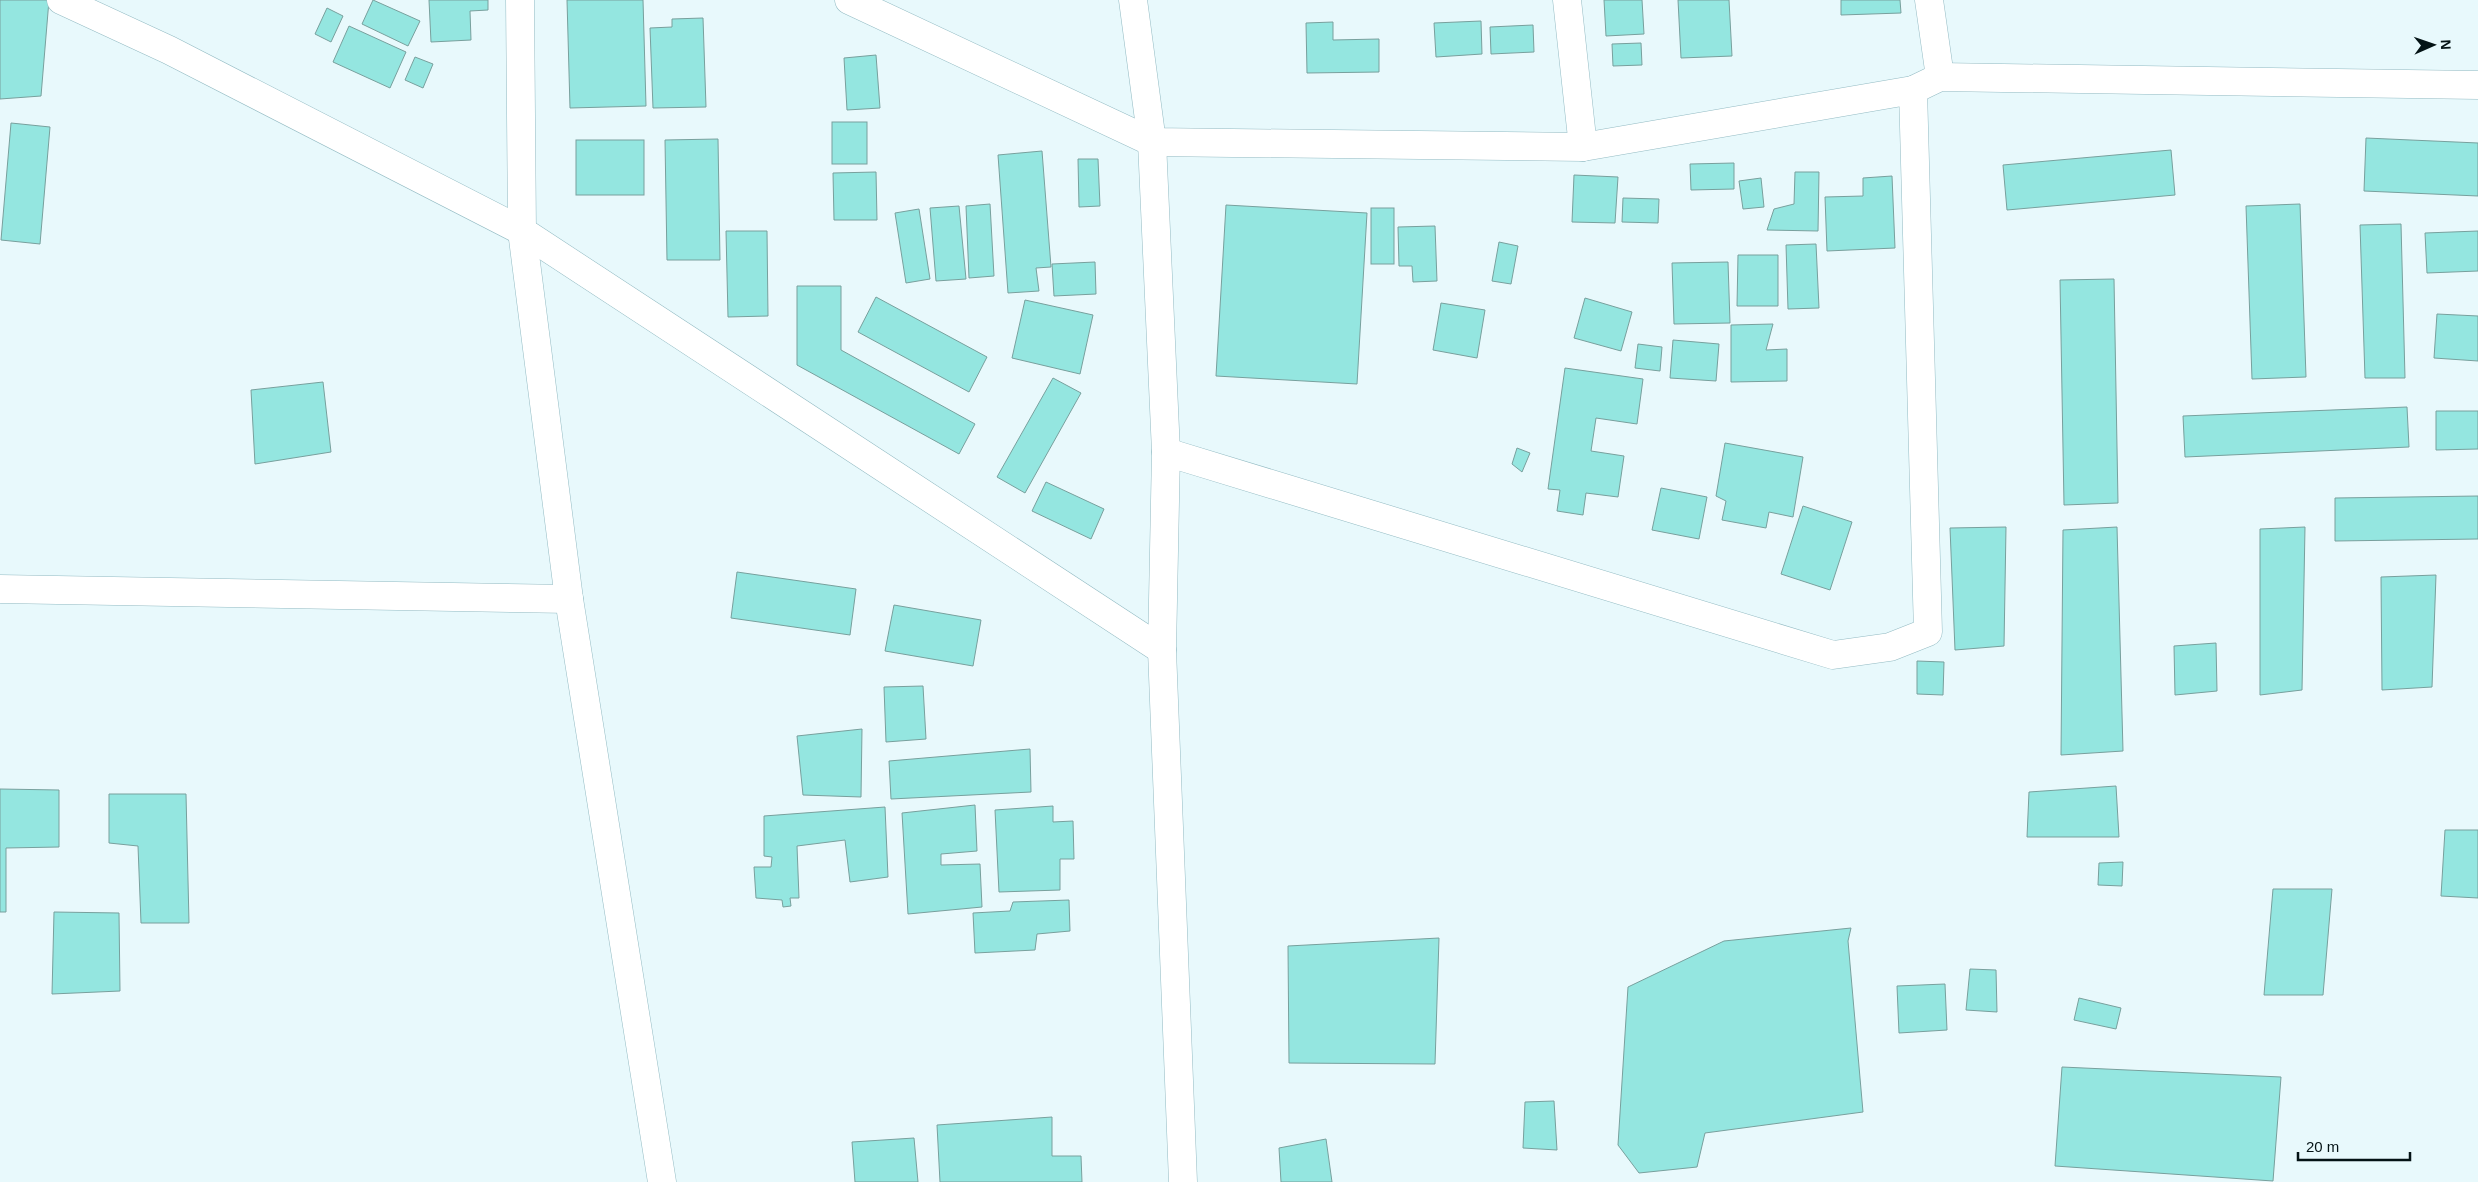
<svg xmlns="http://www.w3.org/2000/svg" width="2478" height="1182" font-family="Arial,sans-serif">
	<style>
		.building { fill: #94e6e0; stroke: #78a09d }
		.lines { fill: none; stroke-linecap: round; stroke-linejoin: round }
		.street-casing { stroke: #93bbc3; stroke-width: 29 }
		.street { stroke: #fff; stroke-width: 28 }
	</style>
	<rect width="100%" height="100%" fill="#e8f9fc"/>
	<g class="building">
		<path d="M0,0H49L41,96L0,99Z"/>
		<path d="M373,0L420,21L408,46L362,24Z"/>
		<path d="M429,0H488V10L470,11L471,40L431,42Z"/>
		<path d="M567,0H643L646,106L570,108Z"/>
		<path d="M1604,0H1642L1644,34L1606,36Z"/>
		<path d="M1678,0H1729L1732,56L1681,58Z"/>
		<path d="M1841,0H1900L1901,13L1841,15Z"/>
		<path d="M327,8L343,16L331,42L315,34Z"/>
		<path d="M703,18L706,107L653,108L650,28L672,27V19Z"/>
		<path d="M1481,21L1482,54L1436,57L1434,23Z"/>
		<path d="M1333,22V40L1379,39V72L1307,73L1306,23Z"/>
		<path d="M1533,25L1534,52L1491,54L1490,27Z"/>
		<path d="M349,26L406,52L390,88L333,62Z"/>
		<path d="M1641,43L1642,65L1613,66L1612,44Z"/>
		<path d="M876,55L880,108L847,110L844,58Z"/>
		<path d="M415,57L433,64L423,88L405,80Z"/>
		<rect x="832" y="122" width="35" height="42"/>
		<path d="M11,123L50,127L40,244L1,240Z"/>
		<path d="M2366,138L2478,143V196L2364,191Z"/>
		<path d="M718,139L720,260H667L665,140Z"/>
		<rect x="576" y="140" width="68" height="55"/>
		<path d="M2171,150L2175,195L2007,210L2003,165Z"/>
		<path d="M1042,151L1051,267L1036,268L1039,291L1008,293L998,155Z"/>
		<path d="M1078,159H1098L1100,206L1079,207Z"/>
		<path d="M1734,163V189L1691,190L1690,164Z"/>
		<path d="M876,172L877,220H834L833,173Z"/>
		<path d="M1795,172H1819L1818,231L1767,230L1774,209L1794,204Z"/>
		<path d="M1574,175L1618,177L1615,223L1572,222Z"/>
		<path d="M1892,176L1895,248L1827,251L1825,197L1863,196V178Z"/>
		<path d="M1761,178L1764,207L1743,209L1739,181Z"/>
		<path d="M1623,198L1659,199L1658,223L1622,222Z"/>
		<path d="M990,204L994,276L969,278L966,206Z"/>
		<path d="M2300,204L2306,377L2252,379L2246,206Z"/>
		<path d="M1226,205L1367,213L1357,384L1216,376Z"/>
		<path d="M959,206L966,279L936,281L930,208Z"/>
		<rect x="1371" y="208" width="23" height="56"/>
		<path d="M919,209L930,279L906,283L895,213Z"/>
		<path d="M2401,224L2405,378H2365L2360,225Z"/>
		<path d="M1435,226L1437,281L1413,282L1412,266H1399L1398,227Z"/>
		<path d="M726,231H767L768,316L728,317Z"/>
		<path d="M2478,231V271L2427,273L2425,233Z"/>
		<path d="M1499,242L1518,246L1511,284L1492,281Z"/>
		<path d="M1816,244L1819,308L1788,309L1786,245Z"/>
		<path d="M1738,255H1778V306H1737Z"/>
		<path d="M1095,262L1096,294L1054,296L1052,264Z"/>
		<path d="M1728,262L1730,323L1674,324L1672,263Z"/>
		<path d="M2114,279L2118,503L2064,505L2060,280Z"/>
		<path d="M797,286H841V350L975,424L959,454L797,365Z"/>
		<path d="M876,297L987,357L969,392L858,332Z"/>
		<path d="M1585,298L1632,312L1621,351L1574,338Z"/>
		<path d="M1025,300L1093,315L1080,374L1012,358Z"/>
		<path d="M1441,303L1485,310L1477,358L1433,350Z"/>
		<path d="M2437,314L2478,316V361L2434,358Z"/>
		<path d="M1773,324L1766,350L1787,349V381L1731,382V325Z"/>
		<path d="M1673,340L1719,344L1716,381L1670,378Z"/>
		<path d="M1638,344L1662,347L1660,371L1635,368Z"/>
		<path d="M1565,368L1643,379L1637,424L1596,418L1591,451L1624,456L1618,497L1586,493L1583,515L1557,511L1560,490L1548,489Z"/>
		<path d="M1053,378L1081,393L1025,493L997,477Z"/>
		<path d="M323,382L331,452L255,464L251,390Z"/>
		<path d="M2407,407L2409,447L2185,457L2183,416Z"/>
		<path d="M2436,411H2478V449L2436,450Z"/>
		<path d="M1725,443L1803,457L1793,517L1769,512L1766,528L1722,520L1726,501L1716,496Z"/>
		<path d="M1517,448L1530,453L1522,472L1512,464Z"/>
		<path d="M1046,482L1104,509L1091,539L1032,511Z"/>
		<path d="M1661,488L1707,497L1699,539L1652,530Z"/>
		<path d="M2478,496V539L2335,541V498Z"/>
		<path d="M1803,506L1852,522L1830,590L1781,574Z"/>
		<path d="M2006,527L2004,646L1955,650L1950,528Z"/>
		<path d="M2117,527L2123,751L2061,755L2063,530Z"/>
		<path d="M2305,527L2302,690L2260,695V529Z"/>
		<path d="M737,572L856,589L850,635L731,618Z"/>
		<path d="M2436,575L2432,687L2382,690L2381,577Z"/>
		<path d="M894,605L981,620L973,666L885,651Z"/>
		<path d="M2216,643L2217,691L2175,695L2174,646Z"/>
		<path d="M1917,661L1944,662L1943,695L1917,694Z"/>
		<path d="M923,686L926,739L886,742L884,687Z"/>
		<path d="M862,729L861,797L803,795L797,736Z"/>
		<path d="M1030,749L1031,792L891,799L889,761Z"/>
		<path d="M2116,786L2119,837H2027L2029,792Z"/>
		<path d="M0,789L59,790V847L6,848V912H0Z"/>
		<path d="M109,794H186L189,923H141L138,846L109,843Z"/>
		<path d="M975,805L977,851L941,854V865L980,864L982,907L908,914L902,813Z"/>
		<path d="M1053,806V822L1073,821L1074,859H1060V890L999,892L995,810Z"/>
		<path d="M885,807L888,877L850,882L845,840L797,846L799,898H790L791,906L783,907L782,900L756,898L754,867H771L772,857L764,856V816Z"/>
		<path d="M2445,830H2478V898L2441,896Z"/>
		<path d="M2123,862L2122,886L2098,885L2099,863Z"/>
		<path d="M2273,889H2332L2323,995H2264Z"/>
		<path d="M1069,900L1070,931L1037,934L1035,950L975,953L973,913L1010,911L1013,902Z"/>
		<path d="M54,912L119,913L120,991L52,994Z"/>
		<path d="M1851,928L1848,941L1863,1112L1705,1133L1697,1167L1639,1173L1618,1145L1628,987L1724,941Z"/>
		<path d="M1439,938L1435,1064L1289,1063L1288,946Z"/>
		<path d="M1970,969L1996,970L1997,1012L1966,1010Z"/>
		<path d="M1945,984L1947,1030L1899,1033L1897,986Z"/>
		<path d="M2079,998L2121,1008L2116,1029L2074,1020Z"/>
		<path d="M2062,1067L2281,1077L2273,1181L2055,1166Z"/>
		<path d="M1554,1101L1557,1150L1523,1148L1525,1102Z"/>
		<path d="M1052,1117V1156H1081L1082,1182H940L937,1125Z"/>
		<path d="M914,1138L918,1182H855L852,1142Z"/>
		<path d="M1326,1139L1332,1182H1281L1279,1148Z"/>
	</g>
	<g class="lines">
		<g class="street-casing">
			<g id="street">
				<path d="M61,0L169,50L522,231L1162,650"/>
				<path d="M520,0L522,231L569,599L662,1182"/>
				<path d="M849,0L1152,142L1583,147L1913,90L1940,77L2478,85"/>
				<path d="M1133,0L1152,142L1166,452L1162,650L1183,1182"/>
				<path d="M1567,0L1583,147"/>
				<path d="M1929,0L1940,77"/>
				<path d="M1166,452L1833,655L1890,647L1928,632L1913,90"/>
				<path d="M0,589L569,599"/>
			</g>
		</g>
		<use href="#street" class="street"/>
	</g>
	<g transform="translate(2433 45) rotate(88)" stroke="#e8f9fc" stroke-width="4" paint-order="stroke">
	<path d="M0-4L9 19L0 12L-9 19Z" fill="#041315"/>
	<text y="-8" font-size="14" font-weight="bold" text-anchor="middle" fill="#041315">N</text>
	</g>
	<path d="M2298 1152v8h112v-8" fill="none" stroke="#041315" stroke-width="2.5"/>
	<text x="2306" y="1152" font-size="15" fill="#041315" stroke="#e8f9fc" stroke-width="4" paint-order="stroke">20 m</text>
</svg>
